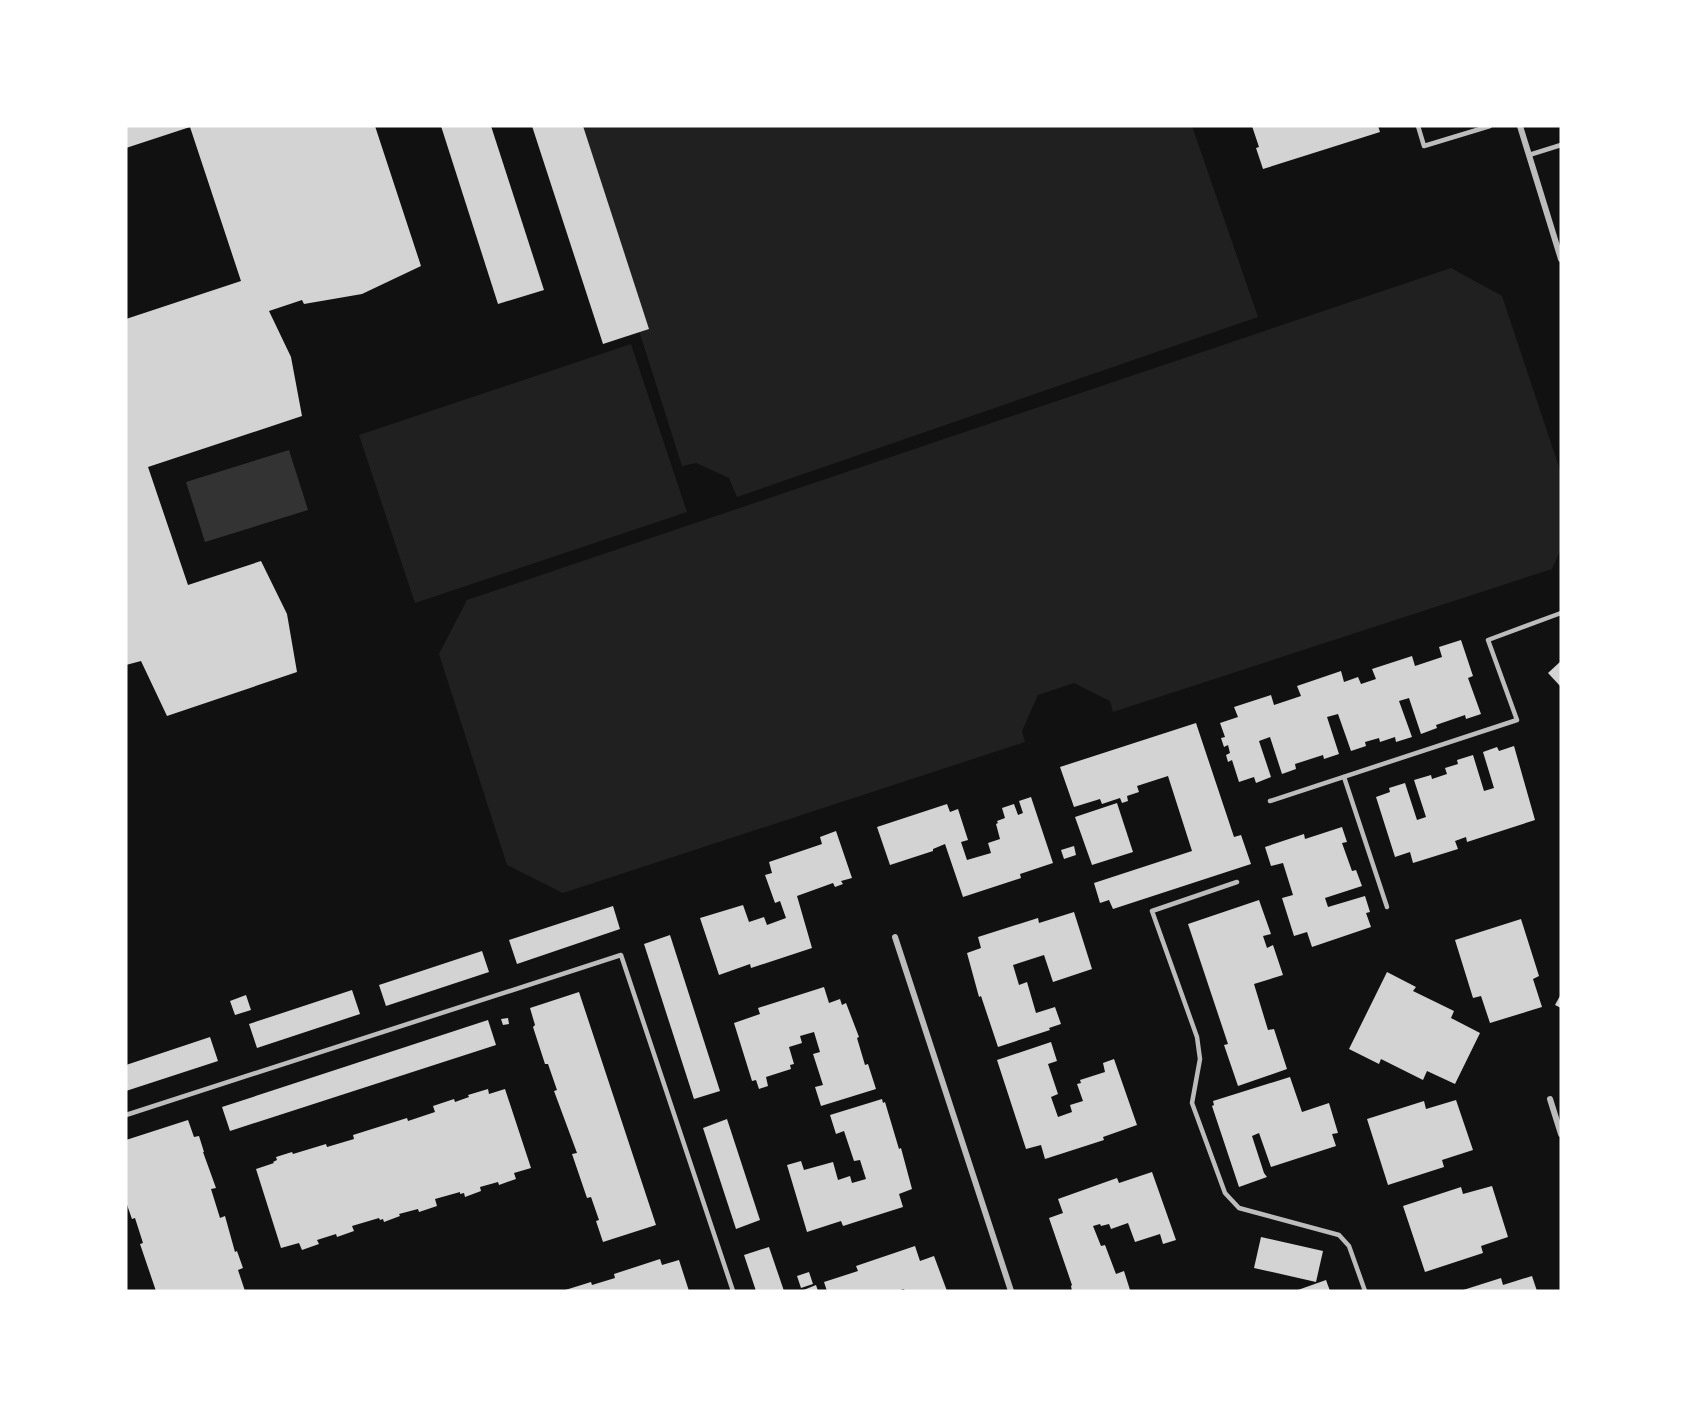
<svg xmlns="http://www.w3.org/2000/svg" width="1687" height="1417" font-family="'DM Sans',sans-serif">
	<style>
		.green { fill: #202020 }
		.water { fill: #333 }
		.building { fill: #d3d3d3 }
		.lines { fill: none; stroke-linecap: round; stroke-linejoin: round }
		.service { stroke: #bcbcbc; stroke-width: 4.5 }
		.minor { stroke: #bcbcbc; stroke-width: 6 }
	</style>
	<rect width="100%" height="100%" fill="#111"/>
	<g class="green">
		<path d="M574,126H1192L1258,317L737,497L729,478L696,463L682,466Z"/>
		<path d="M1451,268L1502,296L1561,473V549L1552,569L1113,712L1110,701L1074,683L1038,695L1022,731L1025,742L563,893L507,865L439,654L467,600Z"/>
		<path d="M631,344L687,512L415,603L359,435Z"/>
	</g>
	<path class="water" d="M289,450L308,510L205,542L186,482Z"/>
	<g class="building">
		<path d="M126,126H375L421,266L362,294L304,304L302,300L269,311L291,357L302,416L148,467L188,585L261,561L287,614L297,672L167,716L141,661L126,665V319L241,281L190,127L126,148Z"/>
		<path d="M441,126H491L544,290L498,304Z"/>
		<path d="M532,126H583L649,329L603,344Z"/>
		<path d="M1252,126H1378L1380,132L1263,169L1256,148L1259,147Z"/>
		<path d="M1461,640L1473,676L1468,678L1481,714L1466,719L1465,715L1436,725L1437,728L1421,734L1409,698L1399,701L1412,737L1396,742L1395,737L1380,742L1379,738L1365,742L1366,746L1351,751L1338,714L1327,717L1339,754L1324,759L1323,755L1295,764L1296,769L1282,774L1270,737L1259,741L1271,777L1256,783L1254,777L1239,782L1232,760L1228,762L1226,755L1230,753L1228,745L1224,747L1221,738L1225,737L1220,723L1238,717L1234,707L1271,695L1274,705L1301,696L1297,686L1341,671L1344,682L1358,677L1361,684L1376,679L1372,669L1412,656L1415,666L1442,657L1439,647Z"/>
		<path d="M1561,661V687L1548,673Z"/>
		<path d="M1196,723L1234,837L1241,835L1251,864L1113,909L1109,900L1100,903L1094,883L1192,851L1168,776L1137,786L1139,792L1127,796L1128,801L1122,803L1120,798L1102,804L1100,799L1074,807L1060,767Z"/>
		<path d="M1514,746L1535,820L1467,842L1466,837L1455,841L1458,849L1413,863L1410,852L1395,857L1376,797L1390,792L1389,788L1405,783L1417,820L1426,817L1414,780L1431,775L1432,779L1447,774L1445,768L1458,764L1457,760L1473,755L1484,791L1494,788L1483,752L1497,747L1499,751Z"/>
		<path d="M1031,797L1053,863L1020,874L1021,878L963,897L945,844L933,849V851L890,865L877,827L947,804L950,812L958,809L968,840L961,842L967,860L991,853L988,843L1000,839L996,824L998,823L997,821L1005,818L1002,808L1014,804L1018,815L1023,813L1019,801Z"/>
		<path d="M1117,803L1133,852L1092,865L1075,817Z"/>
		<path d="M1342,827L1347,842L1342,843L1352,871L1356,870L1362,886L1325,898L1328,907L1365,896L1370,912L1366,913L1371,927L1312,947L1307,932L1294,936L1282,898L1293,895L1283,863L1271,866L1265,847L1304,834L1305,839Z"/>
		<path d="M836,831L852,878L841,881L843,884L835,887L833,883L797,896L812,948L751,968L750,964L719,975L700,918L743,905L749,922L764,917L767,925L786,918L780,901L775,903L765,875L772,873L769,862L822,844L820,837Z"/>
		<path d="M1074,846L1076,855L1064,859L1061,850Z"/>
		<path d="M1259,900L1271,934L1263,936L1267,948L1273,945L1283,975L1254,984L1268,1030L1274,1029L1287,1069L1238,1086L1224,1045L1228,1044L1188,924Z"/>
		<path d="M613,906L620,929L517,964L509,940Z"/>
		<path d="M1074,912L1092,969L1053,982L1044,955L1013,965L1019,985L1027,982L1036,1013L1055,1007L1061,1024L1049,1028L1050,1030L998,1047L981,996L979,997L967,953L981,948L978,937L1038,918L1039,923Z"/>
		<path d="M1521,919L1539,976L1533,979L1542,1007L1490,1023L1481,996L1473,998L1455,940Z"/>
		<path d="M670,935L720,1091L694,1099L644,944Z"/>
		<path d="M482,951L489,972L386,1006L379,985Z"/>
		<path d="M1387,972L1416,987L1413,991L1454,1011L1451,1018L1480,1033L1455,1084L1427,1071L1423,1080L1381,1059L1379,1064L1349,1049Z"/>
		<path d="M824,987L829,1003L840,999L842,1005L846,1003L859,1037L857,1038L865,1065L868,1064L876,1089L821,1106L815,1087L823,1085L813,1054L820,1052L814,1032L800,1036L802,1043L789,1047L794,1064L790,1065L791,1069L766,1077L768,1086L759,1089L756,1080L752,1081L734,1023L760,1014L758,1008Z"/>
		<path d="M352,990L360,1014L257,1048L249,1024Z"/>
		<path d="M579,992L656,1225L603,1242L596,1221L599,1220L591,1197L587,1198L572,1154L577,1153L554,1091L557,1090L548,1064H545L533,1027L535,1025L530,1008Z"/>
		<path d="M1561,994V1008L1555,1005Z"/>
		<path d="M246,995L251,1010L235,1015L230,1001Z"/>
		<path d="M508,1018L509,1024L503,1025L501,1019Z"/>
		<path d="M488,1020L496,1045L230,1131L222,1107Z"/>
		<path d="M210,1037L218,1061L126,1091V1065Z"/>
		<path d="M1051,1042L1057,1061L1048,1064L1058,1094L1051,1097L1058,1117L1072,1112L1070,1105L1083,1101L1077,1084L1081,1083L1080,1080L1105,1072L1103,1063L1114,1059L1137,1125L1103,1137L1104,1140L1045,1159L1041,1145L1026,1149L997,1060Z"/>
		<path d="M1290,1077L1302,1112L1329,1103L1338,1133L1332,1134L1336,1146L1271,1167L1259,1133L1252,1136L1264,1173L1267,1177L1239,1187L1212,1106L1214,1105L1213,1101Z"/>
		<path d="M488,1089L489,1094L505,1089L531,1168L514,1173L516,1179L499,1185L498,1182L480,1187L481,1191L465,1197L464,1193L460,1194V1192L435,1199L437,1206L419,1212L418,1209L399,1214L400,1216L384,1222L383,1219L380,1220L379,1218L352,1226L354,1231L337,1237L336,1234L317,1240L319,1244L302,1250L299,1243L281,1248L256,1169L274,1163L273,1162L277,1160L276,1157L292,1152L293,1154L326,1144L327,1147L354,1139L353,1135L407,1118L408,1121L435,1112L433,1106L454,1099L455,1102L469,1097L468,1095Z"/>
		<path d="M882,1099L883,1103L885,1102L899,1149L901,1148L912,1189L899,1194L903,1207L843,1226L841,1221L807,1232L787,1165L801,1161L804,1170L833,1162L838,1180L850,1176L852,1183L866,1179L860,1160L854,1161L844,1131L836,1134L830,1115Z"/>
		<path d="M1456,1100L1473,1150L1442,1160L1444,1167L1388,1185L1367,1119L1424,1101L1426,1109Z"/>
		<path d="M727,1119L760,1220L736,1229L703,1128Z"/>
		<path d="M188,1120L194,1137L199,1136L204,1152H203L216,1188L211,1189L220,1218L225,1216L235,1252L237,1251L243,1268L238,1270L245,1291H156L140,1244L143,1243L135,1218L132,1219L126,1202V1140Z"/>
		<path d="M1152,1172L1176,1240L1163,1244L1160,1234L1135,1242L1128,1223L1111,1229L1109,1224L1101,1226L1100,1224L1093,1226L1101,1246L1105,1245L1116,1274L1124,1271L1130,1290L1072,1291L1071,1286L1072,1285L1049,1218L1063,1213L1058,1199L1117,1178L1119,1183Z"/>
		<path d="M1492,1186L1508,1237L1481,1246L1483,1253L1425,1272L1403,1206L1461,1187L1463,1194Z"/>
		<path d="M1261,1237L1323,1251L1316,1282L1254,1268Z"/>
		<path d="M915,1246L920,1261L934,1256L947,1291H905L904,1289L897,1291H827L824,1282L858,1271L856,1266Z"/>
		<path d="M769,1247L784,1291H756L744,1255Z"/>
		<path d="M660,1259L662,1265L679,1260L689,1291H562L591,1282L592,1285L615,1278L614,1274Z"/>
		<path d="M809,1272L813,1284L801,1288L797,1276Z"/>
		<path d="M1532,1276L1537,1291H1460L1501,1278L1503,1285Z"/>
		<path d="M1326,1280L1330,1291H1295Z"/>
		<path d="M816,1285L818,1291H801Z"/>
	</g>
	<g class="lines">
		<g class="service">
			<path d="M1418,126L1424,146L1490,126"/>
			<path d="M1529,155L1561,145"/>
			<path d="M1344,777L1387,907"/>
			<path d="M1270,801L1517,720L1488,640L1561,613"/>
			<path d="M1237,882L1152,911L1197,1037L1200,1059L1192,1103L1225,1193L1239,1208L1339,1235L1349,1246L1365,1291"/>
			<path d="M126,1115L621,955L733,1291"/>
		</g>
		<g class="minor">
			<path d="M1520,126L1561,259"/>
			<path d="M895,937L1011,1291"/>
			<path d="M1550,1099L1561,1134"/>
		</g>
	</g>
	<rect width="1687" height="1417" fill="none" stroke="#ffffff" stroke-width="255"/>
</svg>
